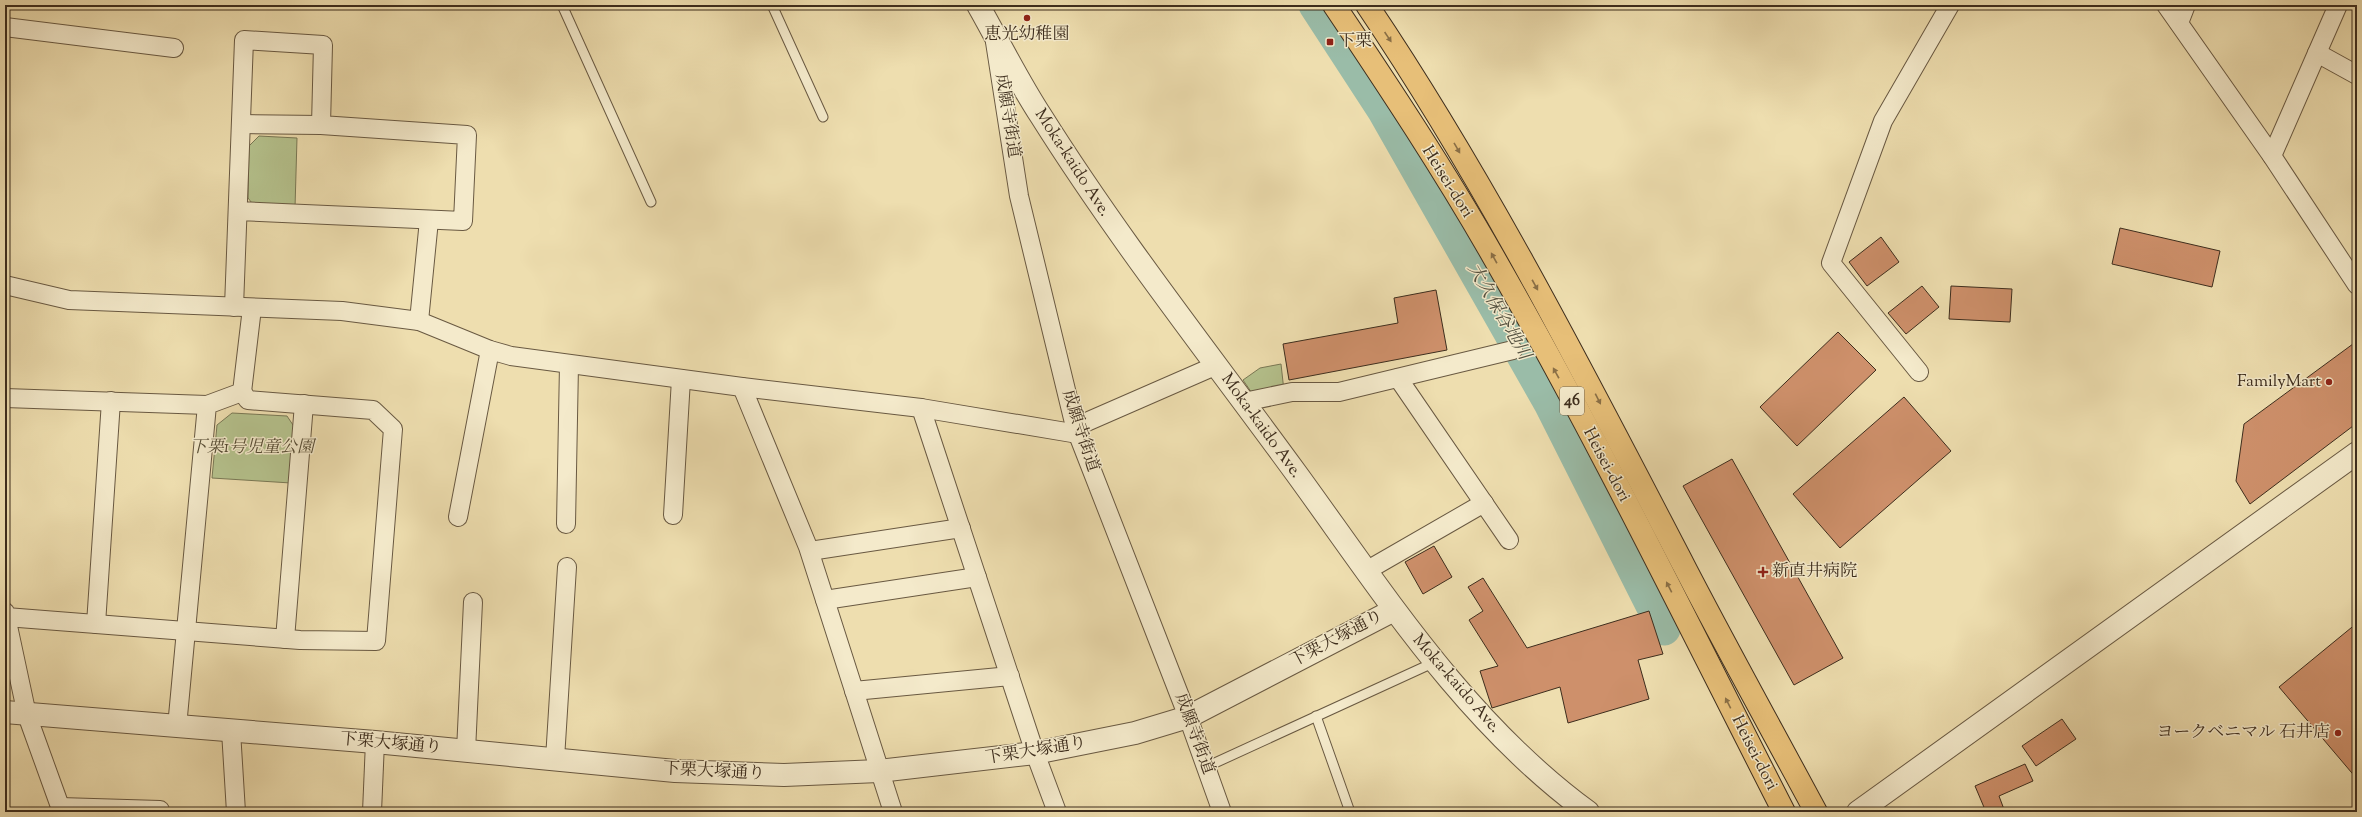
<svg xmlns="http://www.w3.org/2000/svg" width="2362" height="817" font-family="'Sorts Mill Goudy','Noto Serif JP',serif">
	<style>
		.green { fill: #b5c28d; stroke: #797855 }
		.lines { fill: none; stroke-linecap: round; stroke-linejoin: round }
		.river { stroke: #9abca8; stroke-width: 33 }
		.building { fill: #ce906b; stroke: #3d2d1d }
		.service-casing { stroke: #695942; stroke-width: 11 }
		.minor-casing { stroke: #695942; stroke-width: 20 }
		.tertiary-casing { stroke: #695942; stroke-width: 24 }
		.primary-casing { stroke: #3d2d1d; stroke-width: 24 }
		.service { stroke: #f4eacb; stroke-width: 9 }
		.minor { stroke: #f4eacb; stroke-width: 18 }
		.tertiary { stroke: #f4eacb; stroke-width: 22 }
		.primary { stroke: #e7bf78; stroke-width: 22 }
		.oneway { fill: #8a6f46 }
		.poi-dot { fill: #8f2418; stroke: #f4eacb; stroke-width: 1.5 }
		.labels { text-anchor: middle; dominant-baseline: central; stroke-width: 3; stroke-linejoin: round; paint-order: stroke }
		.shield { fill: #f4eacb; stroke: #746651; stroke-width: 1 }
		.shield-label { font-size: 16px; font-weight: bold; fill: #3d2d1d }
		.poi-label { font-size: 17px; fill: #3d2d1d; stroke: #f4eacb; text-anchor: start }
		.street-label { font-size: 17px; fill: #3d2d1d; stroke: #f4eacb }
		.park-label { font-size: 17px; font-style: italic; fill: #554b33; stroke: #f4eacb }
		.water-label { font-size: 18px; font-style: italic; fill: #545140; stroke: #f4eacb }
	</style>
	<rect width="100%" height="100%" fill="#eedeaf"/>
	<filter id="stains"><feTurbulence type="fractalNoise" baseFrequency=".005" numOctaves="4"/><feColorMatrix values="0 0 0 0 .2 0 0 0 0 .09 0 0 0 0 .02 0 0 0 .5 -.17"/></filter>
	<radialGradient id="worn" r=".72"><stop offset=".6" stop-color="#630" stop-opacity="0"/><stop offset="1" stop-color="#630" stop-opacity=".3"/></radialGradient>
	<g class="green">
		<path d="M259,136L297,138L295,208L255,207L248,198L249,146Z"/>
		<path d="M1281,364L1284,391L1254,396L1243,380L1260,368Z"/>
		<path d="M232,413L287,416L295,428L291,483L212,478L217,425Z"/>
	</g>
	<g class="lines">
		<path class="river" d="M1315,5L1384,111L1550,403L1664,629"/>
	</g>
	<g class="building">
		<path d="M2120,228L2220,251L2212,287L2112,264Z"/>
		<path d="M1881,237L1899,262L1867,286L1849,262Z"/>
		<path d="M1922,286L1939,307L1906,334L1888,313Z"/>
		<path d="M1951,286L2012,289L2010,322L1949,319Z"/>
		<path d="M1436,290L1447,350L1289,380L1283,344L1398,323L1394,298Z"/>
		<path d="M1838,332L1876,370L1797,446L1760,407Z"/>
		<path d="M2357,341V423L2250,504L2236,481L2244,424Z"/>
		<path d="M1904,397L1951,451L1840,548L1793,494Z"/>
		<path d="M1732,459L1843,658L1794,685L1683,486Z"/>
		<path d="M1434,546L1452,577L1423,594L1405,562Z"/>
		<path d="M1483,578L1527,648L1649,611L1663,654L1638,660L1649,699L1568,723L1560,687L1492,708L1480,671L1498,666L1469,620L1483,611L1468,587Z"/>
		<path d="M2357,623V779L2279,687Z"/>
		<path d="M2062,719L2076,739L2036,766L2022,746Z"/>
		<path d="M2025,764L2033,781L1999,796L2005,812H1986L1975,786Z"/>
	</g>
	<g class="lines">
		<g class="service-casing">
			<g id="service">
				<path d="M562,5L651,202"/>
				<path d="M772,5L823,117"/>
				<path d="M1316,716L1350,812"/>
				<path d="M1206,767L1435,662"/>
			</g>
		</g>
		<g class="minor-casing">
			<g id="minor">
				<path d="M2166,5L2272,156L2357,285"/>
				<path d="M2179,23L2186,5"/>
				<path d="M5,27L174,48"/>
				<path d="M995,42L1019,196L1075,427L1188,717L1222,812"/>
				<path d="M2317,53L2338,5"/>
				<path d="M241,124L321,125"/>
				<path d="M2272,156L2317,53L2357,75"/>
				<path d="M5,285L69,300L342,311L419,321L490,350L511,356L742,387L921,408L1078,434"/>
				<path d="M234,307L244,40L323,45L321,125L467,135L463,221L238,211"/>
				<path d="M419,321L429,220"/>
				<path d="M1919,372L1831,263L1883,121L1950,5"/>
				<path d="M1398,378L1509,540"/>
				<path d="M742,387L808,547L893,812"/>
				<path d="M5,398L207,405"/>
				<path d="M1244,402L1292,392H1339L1513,350"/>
				<path d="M921,408L1035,753L1057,812"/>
				<path d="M1075,427L1217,365"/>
				<path d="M673,515L681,379"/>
				<path d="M458,517L490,350"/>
				<path d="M566,524L569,365"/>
				<path d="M810,551L961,528"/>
				<path d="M1366,571L1484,503"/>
				<path d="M825,600L977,577"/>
				<path d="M5,612L27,715L62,812"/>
				<path d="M6,617L300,640L376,641L393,429L373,410L248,400L242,392"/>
				<path d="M96,624L111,401"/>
				<path d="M285,639L304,404"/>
				<path d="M854,691L1010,676"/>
				<path d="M177,727L207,405L242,392L252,308"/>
				<path d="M231,731L236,812"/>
				<path d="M466,751L473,602"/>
				<path d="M555,759L567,567"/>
				<path d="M60,807L160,810"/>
				<path d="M372,812L375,742"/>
			</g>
		</g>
		<g class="tertiary-casing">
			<g id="tertiary">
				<path d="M978,5C999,42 1018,81 1041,116C1119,240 1210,355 1296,473C1384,594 1465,722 1588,812"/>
				<path d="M5,712L375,742L675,771L784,775L879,771L1035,753L1135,733L1188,717L1394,610"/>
				<path d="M1858,812L2357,453"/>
			</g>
		</g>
		<g class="primary-casing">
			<g id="primary">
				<path d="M1334,5C1389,87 1444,170 1493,256C1597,437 1689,626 1784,812"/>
				<path d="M1367,5C1487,183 1585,376 1684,566C1727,649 1772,730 1816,812"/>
			</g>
		</g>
		<use href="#service" class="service"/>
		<use href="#minor" class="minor"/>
		<use href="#tertiary" class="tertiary"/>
		<use href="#primary" class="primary"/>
	</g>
	<defs><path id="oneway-solid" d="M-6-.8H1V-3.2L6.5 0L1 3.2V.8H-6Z"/></defs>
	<g class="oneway">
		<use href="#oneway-solid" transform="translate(1388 37) rotate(56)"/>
		<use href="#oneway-solid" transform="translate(1457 148) rotate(60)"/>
		<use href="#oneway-solid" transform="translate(1494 258) rotate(-119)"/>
		<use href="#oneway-solid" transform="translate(1535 285) rotate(61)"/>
		<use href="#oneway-solid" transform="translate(1556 373) rotate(-119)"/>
		<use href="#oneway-solid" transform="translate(1598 399) rotate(63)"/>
		<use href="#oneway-solid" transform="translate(1669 587) rotate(-117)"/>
		<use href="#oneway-solid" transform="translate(1728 703) rotate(-117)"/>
	</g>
	<g class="poi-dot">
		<circle cx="1027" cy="18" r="4"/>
		<rect x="1326" y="38" width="8" height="8" rx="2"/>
		<circle cx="2329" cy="382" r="4"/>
		<path d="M1761 566h4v4h4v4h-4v4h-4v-4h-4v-4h4z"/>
		<circle cx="2338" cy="733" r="4"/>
	</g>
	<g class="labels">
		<rect class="shield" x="1560" y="387" width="24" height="28" rx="3"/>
		<g class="shield-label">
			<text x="1572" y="401">46</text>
		</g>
		<g class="poi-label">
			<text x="1027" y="35" text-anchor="middle">恵光幼稚園</text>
			<text x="1338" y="42">下栗</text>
			<text x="2321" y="382" text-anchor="end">FamilyMart</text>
			<text x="1772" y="572">新直井病院</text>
			<text x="2330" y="733" text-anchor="end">ヨークベニマル 石井店</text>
		</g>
		<g class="street-label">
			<text transform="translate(1007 116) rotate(81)">成願寺街道</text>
			<text transform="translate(1072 163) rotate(57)">Moka-kaido Ave.</text>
			<text transform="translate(1447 182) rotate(58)">Heisei-dori</text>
			<text transform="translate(1261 426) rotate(54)">Moka-kaido Ave.</text>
			<text transform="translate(1080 431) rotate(72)">成願寺街道</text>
			<text transform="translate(1606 465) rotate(62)">Heisei-dori</text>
			<text transform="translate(1337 639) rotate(-28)">下栗大塚通り</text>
			<text transform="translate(1456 684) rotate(49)">Moka-kaido Ave.</text>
			<text transform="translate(1194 734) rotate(70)">成願寺街道</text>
			<text transform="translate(391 744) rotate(5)">下栗大塚通り</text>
			<text transform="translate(1036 751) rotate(-9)">下栗大塚通り</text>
			<text transform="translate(1754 753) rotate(63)">Heisei-dori</text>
			<text transform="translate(714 772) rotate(3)">下栗大塚通り</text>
		</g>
		<g class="park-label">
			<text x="252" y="448">下栗1号児童公園</text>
		</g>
		<g class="water-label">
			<text transform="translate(1498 312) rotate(60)">大久保谷地川</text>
		</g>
	</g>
	<rect width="2362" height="817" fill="none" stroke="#eedeaf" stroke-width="20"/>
	<rect x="6" y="6" width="2350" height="805" fill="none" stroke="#3d2d1d" stroke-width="2"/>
	<rect x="10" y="10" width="2342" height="797" fill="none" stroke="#3d2d1d"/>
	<rect width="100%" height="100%" filter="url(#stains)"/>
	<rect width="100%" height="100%" fill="url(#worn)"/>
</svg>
